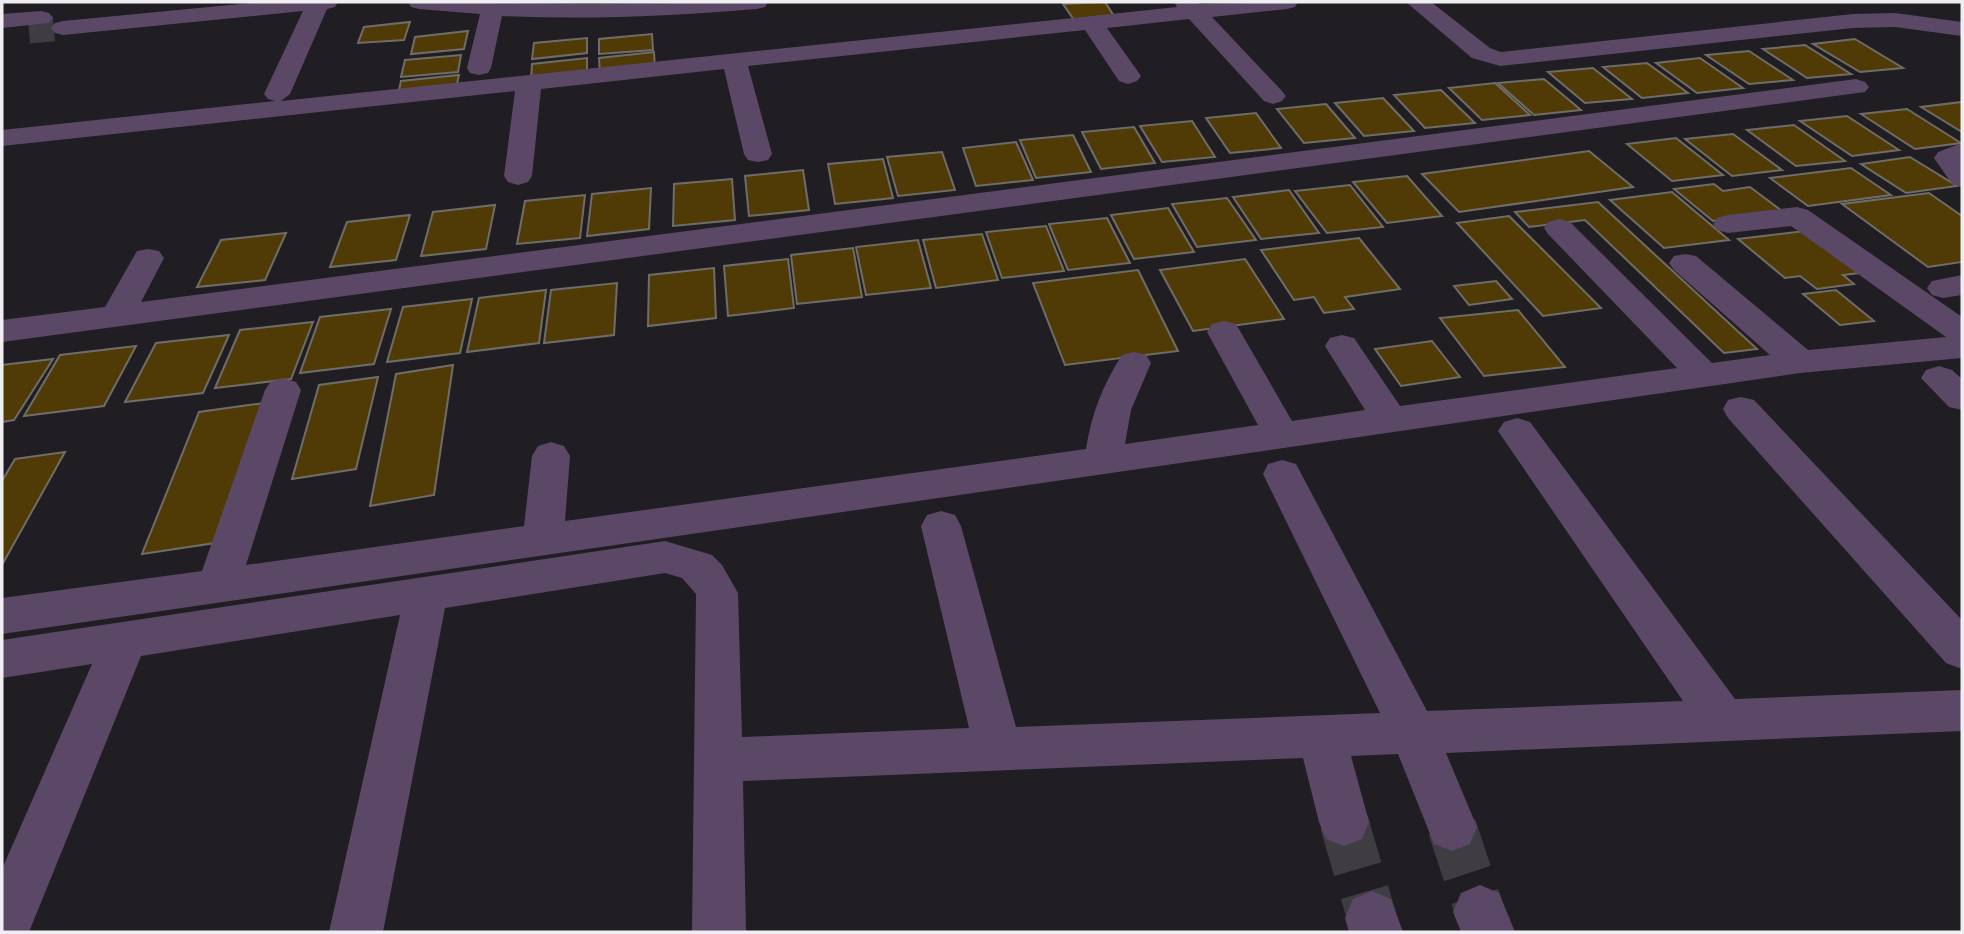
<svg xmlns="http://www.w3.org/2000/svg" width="1964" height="934" font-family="Lato,sans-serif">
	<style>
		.building { fill: #503a05; stroke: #6f6d68; stroke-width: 2 }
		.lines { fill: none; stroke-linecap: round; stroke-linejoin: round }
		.minor-tunnel-far1 { stroke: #3f3d41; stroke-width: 25; stroke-dasharray: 25 12; stroke-linecap: butt }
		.minor-tunnel { stroke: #3f3d41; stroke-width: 49; stroke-dasharray: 49 24; stroke-linecap: butt }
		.minor { fill: #5a4866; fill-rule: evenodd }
	</style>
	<rect width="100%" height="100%" fill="#201e22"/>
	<g class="building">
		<path d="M1105,2L1114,16L1074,20L1063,4Z"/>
		<path d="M410,22L404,40L358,43L364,27Z"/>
		<path d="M468,31L464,49L411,54L415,37Z"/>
		<path d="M652,34L653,50L599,54V39Z"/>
		<path d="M587,38V53L532,59L534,43Z"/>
		<path d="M1855,39L1903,68L1860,72L1813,44Z"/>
		<path d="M1805,45L1851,74L1807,78L1763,49Z"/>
		<path d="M1749,51L1793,80L1749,84L1706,55Z"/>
		<path d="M654,52L655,69L600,74L599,58Z"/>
		<path d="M461,55L458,72L401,77L405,60Z"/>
		<path d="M587,58V75L531,81L532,64Z"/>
		<path d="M1700,58L1743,88L1697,93L1656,63Z"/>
		<path d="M1647,63L1688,93L1642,98L1603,67Z"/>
		<path d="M1593,68L1632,99L1585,103L1548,72Z"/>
		<path d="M459,75L455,93L397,99L401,81Z"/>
		<path d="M1544,79L1581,110L1534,115L1498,83Z"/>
		<path d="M1495,83L1530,115L1482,120L1449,88Z"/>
		<path d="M1441,90L1475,123L1425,128L1394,95Z"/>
		<path d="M1383,98L1414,131L1364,136L1335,103Z"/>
		<path d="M1962,102V132L1921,107Z"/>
		<path d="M1326,104L1355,138L1304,143L1277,109Z"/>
		<path d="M1907,109L1961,143L1915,149L1861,114Z"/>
		<path d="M1256,113L1281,148L1230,153L1206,118Z"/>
		<path d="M1847,116L1899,150L1852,156L1800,121Z"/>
		<path d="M1192,121L1215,157L1162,162L1140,126Z"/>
		<path d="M1794,125L1845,161L1796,166L1747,130Z"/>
		<path d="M1134,127L1155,163L1101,169L1082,132Z"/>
		<path d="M1733,134L1782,170L1732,176L1685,139Z"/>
		<path d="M1073,135L1091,172L1036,178L1020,140Z"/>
		<path d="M1676,138L1723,175L1672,181L1627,144Z"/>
		<path d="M1016,142L1033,180L976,186L963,148Z"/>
		<path d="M1589,151L1633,187L1459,212L1422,174Z"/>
		<path d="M942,152L955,190L898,196L887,157Z"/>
		<path d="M1910,157L1957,186L1906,193L1861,164Z"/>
		<path d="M883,159L893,198L835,204L828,164Z"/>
		<path d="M1851,168L1891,195L1808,206L1770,178Z"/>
		<path d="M803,170L809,210L749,216L745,176Z"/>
		<path d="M1407,176L1442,216L1387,223L1353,182Z"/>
		<path d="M732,179L735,220L673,226L674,184Z"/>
		<path d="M1714,184L1723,191L1750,187L1782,211L1713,221L1674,189Z"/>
		<path d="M1350,185L1383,227L1327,233L1295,191Z"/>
		<path d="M651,188L649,229L587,236L592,194Z"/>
		<path d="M1289,190L1319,233L1261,239L1233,197Z"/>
		<path d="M1672,192L1729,240L1664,248L1610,200Z"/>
		<path d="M1929,193L1962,216V262L1928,267L1842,204Z"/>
		<path d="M585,195L580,238L517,244L525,201Z"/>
		<path d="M1227,198L1256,240L1197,247L1172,204Z"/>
		<path d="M1598,202L1757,349L1724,353L1585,220L1529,227L1515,212Z"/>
		<path d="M495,205L486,249L421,256L433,212Z"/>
		<path d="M1168,208L1194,252L1134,259L1111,215Z"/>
		<path d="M410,215L396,260L330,267L347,222Z"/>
		<path d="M1509,216L1601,308L1543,316L1457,223Z"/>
		<path d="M1107,218L1130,263L1068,270L1049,224Z"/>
		<path d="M1046,226L1064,271L1002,278L986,232Z"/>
		<path d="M1805,231L1860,273L1843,275L1854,284L1817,289L1800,276L1785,278L1738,239Z"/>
		<path d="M286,233L265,280L197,287L221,240Z"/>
		<path d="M982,234L998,280L936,288L923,240Z"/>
		<path d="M1359,238L1400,289L1345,297L1354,309L1324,313L1314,297L1294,300L1261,250Z"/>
		<path d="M918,240L931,288L866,295L856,247Z"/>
		<path d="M853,248L862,297L797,304L791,255Z"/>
		<path d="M788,259L794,308L728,316L724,266Z"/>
		<path d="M1245,259L1284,319L1193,331L1160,270Z"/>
		<path d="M714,268L716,318L648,326L649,275Z"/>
		<path d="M1138,270L1178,351L1065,365L1033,283Z"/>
		<path d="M1496,281L1512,299L1469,305L1454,286Z"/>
		<path d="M617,283L614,335L544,343L551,290Z"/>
		<path d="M546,290L539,343L467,352L479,298Z"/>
		<path d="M1836,290L1874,321L1840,325L1803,294Z"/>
		<path d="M472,299L460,353L387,362L403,307Z"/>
		<path d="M391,309L374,364L300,373L320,317Z"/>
		<path d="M1518,310L1565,367L1484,376L1440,318Z"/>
		<path d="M313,322L291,379L215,388L240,330Z"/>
		<path d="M229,335L203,393L125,402L156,343Z"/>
		<path d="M1432,341L1460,377L1401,386L1375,349Z"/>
		<path d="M136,346L104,406L24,416L60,355Z"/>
		<path d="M53,359L14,420L2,422V365Z"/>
		<path d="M453,365L434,495L370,506L396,374Z"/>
		<path d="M378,377L356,469L292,479L319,385Z"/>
		<path d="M264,403L215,543L142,554L199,412Z"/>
		<path d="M65,452L2,565V481L15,459Z"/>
	</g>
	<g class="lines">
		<path class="minor-tunnel-far1" d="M29,31L63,28"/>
		<g class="minor-tunnel">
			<path d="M1344,822L1372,918"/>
			<path d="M1452,827L1480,912"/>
		</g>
		<g class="minor">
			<path d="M260,2H338L335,7L327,9L290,94L281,101L1177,7L1174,2H1197L1200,4L1298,2L1295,7L1287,9L1212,17L1282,91L1286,96L1282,101L1273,104L1264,101L1189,19L1107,28L1141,76L1137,81L1128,84L1119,81L1085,30L748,66L772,154L768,160L758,162L748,160L744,154L724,69L541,89L532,176L528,182L518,185L508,182L504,176L515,91L2,146V130L275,101L268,99L264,94L303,11L63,35L55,33L51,28L55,23L63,21Z"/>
			<path d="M408,2L588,4L768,2L765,7L757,9C672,16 588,20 502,16L491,68L488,73L479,75L470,73L467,68L480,14L419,9L411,7Z"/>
			<path d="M1406,2H1431L1490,48L1501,52L1853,14L1895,13L1962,22V36L1895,27L1853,28L1500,66L1472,58Z"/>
			<path d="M41,11L49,13L53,18L49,23L2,28V14Z"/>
			<path d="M1856,79L1865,82L1869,87L1865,92L2,342V320L105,307L137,251L148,249L159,251L164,258L141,302Z"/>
			<path d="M1962,143V187L1952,184L1934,158L1938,152Z"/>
			<path d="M1797,207L1808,210L1962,317V358L1800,373L2,634V598L202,571L265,390L270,382L283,378L296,382L301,390L246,565L524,526L532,456L538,446L551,442L564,446L570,456L565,521L1086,449C1091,415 1103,384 1122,355L1134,352L1146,355L1151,363L1131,410L1125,444L1258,425L1207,332L1212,324L1224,321L1236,324L1292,421L1365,410L1325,346L1330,338L1342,335L1354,338L1400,406L1677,368L1548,234L1544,228L1548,222L1559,219L1570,222L1712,363L1770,355L1674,270L1669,263L1674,256L1685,254L1696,256L1808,350L1946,337L1791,226L1728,233L1717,230L1713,224L1717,218L1728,215Z"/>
			<path d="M1962,275V295L1943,298L1932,295L1927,288L1932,281Z"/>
			<path d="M1939,366L1952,370L1962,379V410L1949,407L1921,378L1926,370Z"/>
			<path d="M1741,397L1754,400L1962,620V669L1946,663L1728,418L1723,409L1728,400Z"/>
			<path d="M1517,418L1530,422L1735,699L1962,690V731L1446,753L1477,827L1470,844L1452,851L1434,844L1398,754L1351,756L1369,822L1362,839L1344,846L1326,839L1319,822L1303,758L743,781L746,932H692L696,594L682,578L665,573L445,608L383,932H329L400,615L141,656L29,932H2V869L92,664L2,678V640L665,541L712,555L722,565L738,593L742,737L969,728L921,526L927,515L941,511L955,515L961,526L1016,727L1380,713L1263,474L1268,464L1282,460L1296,464L1427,711L1683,701L1498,431L1504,422Z"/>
			<path d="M1480,885L1499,893L1515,932H1461L1453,912L1461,893Z"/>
			<path d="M1372,891L1391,899L1403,932H1349L1345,918L1353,899Z"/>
		</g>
	</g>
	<rect width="1964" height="934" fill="none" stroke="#efeef0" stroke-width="7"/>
</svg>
